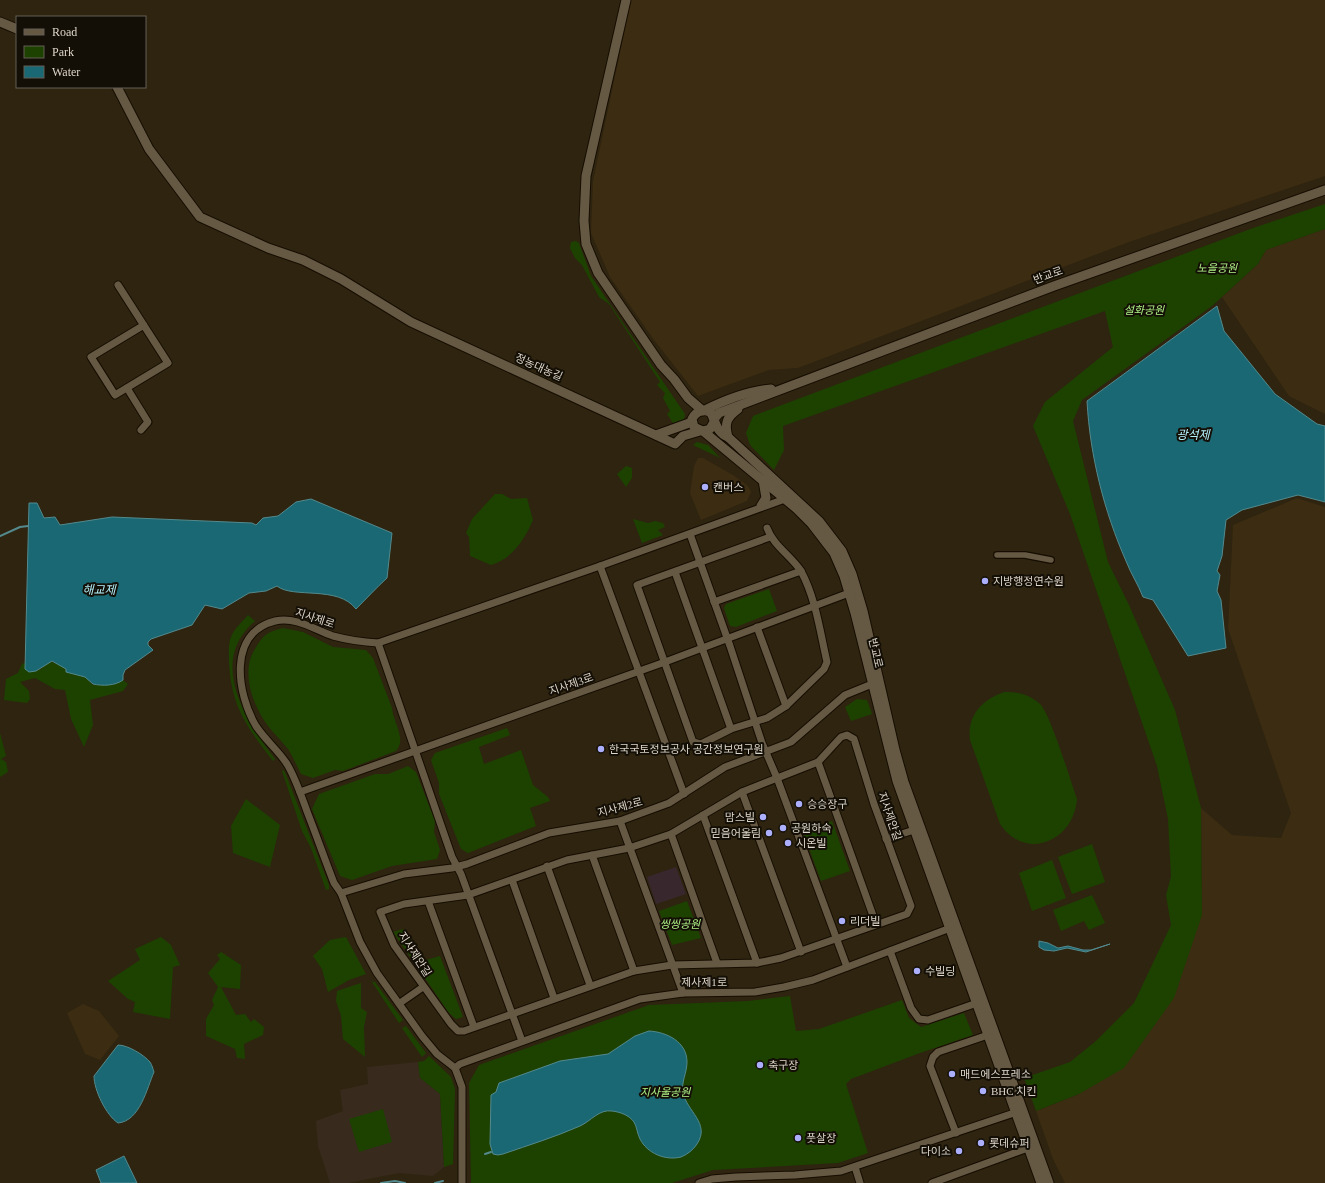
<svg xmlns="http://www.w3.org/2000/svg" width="1325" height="1183" font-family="'Times New Roman','Noto Sans KR',serif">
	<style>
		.built { fill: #3b2c12 }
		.industrial { fill: #382a1d }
		.education { fill: #39272e }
		.green { fill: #1d4200 }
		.water { fill: #196873; stroke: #54898d }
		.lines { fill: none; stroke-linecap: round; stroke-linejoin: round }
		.stream { stroke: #54898d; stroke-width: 2 }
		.pedestrian-casing { stroke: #160d00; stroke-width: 8 }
		.minor-casing { stroke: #160d00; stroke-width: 9 }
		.tertiary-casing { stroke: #160d00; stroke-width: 11 }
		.pedestrian { stroke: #655944; stroke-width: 5.5 }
		.minor { stroke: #655944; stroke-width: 7 }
		.tertiary { stroke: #655944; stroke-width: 9 }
		.poi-dot { fill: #acaffb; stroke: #130e06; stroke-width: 1.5 }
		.labels { text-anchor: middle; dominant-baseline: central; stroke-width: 4; stroke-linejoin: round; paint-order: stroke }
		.park-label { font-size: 11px; font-style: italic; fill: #aef186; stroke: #130e06 }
		.street-label { font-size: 11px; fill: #ddd6ca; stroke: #130e06 }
		.poi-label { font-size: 11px; fill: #ddd6ca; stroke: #130e06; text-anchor: start }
		.water-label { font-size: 12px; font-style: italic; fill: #b2eef8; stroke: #130e06 }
	</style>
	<rect width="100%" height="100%" fill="#2e2410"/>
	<g class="built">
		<path d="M631,0H1325V176L1129,242L798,368L769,370L698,396L654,340L610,277L591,233L593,181Z"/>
		<path d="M1325,229V414L1289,396L1222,297L1258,264L1266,250Z"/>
		<path d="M698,458H703L733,475L748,486L751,492L747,501L701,520L690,493L694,466Z"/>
		<path d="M1297,498L1325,507V1183H1065L1053,1159L1036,1111L1079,1094L1202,915L1201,808L1232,835L1281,838L1291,813L1228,629L1233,525Z"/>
		<path d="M83,1004L99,1011L119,1036L100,1060L85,1054L67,1013Z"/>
	</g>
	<path class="industrial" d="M418,1062L420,1078L440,1094L444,1167L433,1176L399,1173L348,1183H330L318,1146L316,1121L343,1111L340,1090L368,1084L367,1067Z"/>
	<path class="education" d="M676,867L686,894L656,904L647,877Z"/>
	<g class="green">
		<path d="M1325,204V229L1266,250L1258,264L1212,306L1082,400L1073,421L1108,562L1129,605L1175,710L1201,808L1202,915L1174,998L1124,1068L1079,1094L1036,1111L1024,1078L1070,1062L1096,1041L1134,1003L1171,925L1166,895L1171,877L1168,819L1157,766L1070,514L1033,426L1045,402L1113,347L1105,311L783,426L784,450L774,470L750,445L746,433L753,416L1253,228Z"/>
		<path d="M576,241L579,243L591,276L685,414L684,419L673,423L667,414L670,411L663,398L665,393L657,385L660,382L609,304L599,297L582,265L575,258L570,248L571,242Z"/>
		<path d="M697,442L708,445L720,458L693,445Z"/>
		<path d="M626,466L632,468V478L626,487L617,474Z"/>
		<path d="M495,494H502L511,499L527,498L533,520C525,539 512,559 491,565L470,556L469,537L466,533L472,519Z"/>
		<path d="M633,519L648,523L655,521L663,523L665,527L658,530L663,535L642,543Z"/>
		<path d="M769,589L777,611L736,627L730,626L724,608L726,604Z"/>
		<path d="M248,615L255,621C207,662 246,721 275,759L273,761C246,726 231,706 229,661C229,654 228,644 231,637C234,629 242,622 248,615Z"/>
		<path d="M283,628L303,632L333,647L366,650L373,658L392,708C393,722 407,739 396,751L343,771L335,770L313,778L301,774C297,766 293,757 288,749C282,741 274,734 268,726C253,706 240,671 255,649C263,635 267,632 283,628Z"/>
		<path d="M49,661L60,665L66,669V672L85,677L93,685L113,684L123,680L128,684L123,691L90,700L93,725L84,747L71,719L65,690L55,689L35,678L20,682L29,691L30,699L27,703L4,700L6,679L18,673L22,664L25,663V669L29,672L41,669Z"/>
		<path d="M1004,692C1018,692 1029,694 1040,704C1050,713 1071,782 1077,799C1074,841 1026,862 1000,824L970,740C967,715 982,700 1004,692Z"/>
		<path d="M857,699L867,700L872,714L851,721L845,707Z"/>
		<path d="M507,728L510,735L479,747L484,764L521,750L533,785L548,797L550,801L530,808L536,826L468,853L461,849L439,794V783L431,760L435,753Z"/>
		<path d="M0,733L6,756L1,759L6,762L8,772L0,777Z"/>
		<path d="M408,766L416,772L435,821L434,832L440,850L437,859L392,866L352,880L340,876L312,809L319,794L375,774H388Z"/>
		<path d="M284,770L329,885V889L326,890L311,848L302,831L282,771Z"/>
		<path d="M246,799L280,825L270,867L233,853L231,826Z"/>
		<path d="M832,821L850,871L821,881L803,832Z"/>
		<path d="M1092,844L1105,882L1072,894L1058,857Z"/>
		<path d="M1052,860L1066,898L1032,911L1019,873Z"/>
		<path d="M1092,895L1105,923L1089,930L1084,921L1061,931L1053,910Z"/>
		<path d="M687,901L701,938L672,945L659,911Z"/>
		<path d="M403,929L426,960L440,956L463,1017L456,1019L449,1013L393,932Z"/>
		<path d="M161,937L171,945L180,965L173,967L170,1019L133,1012L135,1002L128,999L108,981L140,960L135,949Z"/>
		<path d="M346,937L366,974L349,980L328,992L322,969L313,956L330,940Z"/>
		<path d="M221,952L241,965L240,989L221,987L236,1015L245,1014L251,1022L254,1019L264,1027L263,1035L244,1044L245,1059L237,1058L235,1049L206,1036V1019L214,1005L212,1000L218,987L208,973L220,959L217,955Z"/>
		<path d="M367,981L375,982L403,1020L399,1023L372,982Z"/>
		<path d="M361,983V1008L367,1012L364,1027L365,1057L343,1039L341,1016L336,1001L337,991Z"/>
		<path d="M790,996L796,1031L819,1029L902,1000L909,1018L921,1027L964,1013L973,1035L920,1053L851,1079L846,1084L868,1153L838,1163L713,1170L672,1183H471L469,1083L479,1065L649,1005L748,1001Z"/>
		<path d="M406,1026L426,1053L422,1057L402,1028Z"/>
		<path d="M429,1056L451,1077L455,1089L453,1164L444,1167L440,1094L420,1078L418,1062L424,1061Z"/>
		<path d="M383,1109L392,1142L359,1152L349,1119Z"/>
	</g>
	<g class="water">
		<path d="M1217,306L1224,331L1275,394L1317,424L1325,426V502L1298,495L1242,510L1226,520L1222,556L1217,571L1220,575L1217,591L1221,600L1226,648L1188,656L1153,600L1143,597C1138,584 1131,574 1126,561C1104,511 1090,456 1087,401Z"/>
		<path d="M311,499L392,533L387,578C376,588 367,598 356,609C338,585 293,599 277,586L266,591L249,593L222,609L205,605L192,625L151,639L148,642V645L153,650L125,670L123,675V680C115,686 102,686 93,684L85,677L66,672V669L52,661L36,671L29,672L25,669L29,503H37L44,518L55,517L60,525L112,517L252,523L256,525L263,518L278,516L296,502Z"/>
		<path d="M1039,941L1048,943L1058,948L1068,946L1083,950H1091L1110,944L1086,952L1067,948L1054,951L1044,950L1039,947Z"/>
		<path d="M649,1031C667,1032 687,1042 687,1062C687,1073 681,1082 683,1092C686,1111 711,1123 697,1144C693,1150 688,1154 681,1157C665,1161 647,1153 640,1139C637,1133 637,1127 634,1122C629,1115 620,1112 612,1111C599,1109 591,1121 580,1126C555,1137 529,1145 503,1154L498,1155L493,1154L490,1144L491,1095L496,1092L499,1083L560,1061L608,1054L635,1036Z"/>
		<path d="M118,1045C128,1045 144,1055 150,1062C152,1065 153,1069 154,1072C147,1088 140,1121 118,1123C106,1115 94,1090 94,1076Z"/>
		<path d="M124,1156L137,1183H101L96,1170Z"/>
	</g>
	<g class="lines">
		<g class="stream">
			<path d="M0,536L20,527L28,526"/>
			<path d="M485,1154L491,1152"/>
			<path d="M381,1183L395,1181L405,1183"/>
			<path d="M435,1183L443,1181"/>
		</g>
		<g class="pedestrian-casing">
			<path id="pedestrian" d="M997,555H1025L1051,560"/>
		</g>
		<g class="minor-casing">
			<g id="minor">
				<path d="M118,285L168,363L115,395L91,357L144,325"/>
				<path d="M127,388L148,422L141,430"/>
				<path d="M767,528C773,545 791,556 801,571"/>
				<path d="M690,534L730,646L762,743L777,778L847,967"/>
				<path d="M600,566L684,794"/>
				<path d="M675,572L731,729"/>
				<path d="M714,602L801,571C816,599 820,632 827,662L824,669L786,706L767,718L731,729L701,744L693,742L637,585L770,537"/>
				<path d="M757,627L786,706"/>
				<path d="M378,643L452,857L461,874L522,1041"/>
				<path d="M847,735L854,739L874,804L911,906L907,914L781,958L757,963L672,965L634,971L464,1031H458L451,1024L394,945L380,912L404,904L468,895L567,860L629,848L671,834L742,792L818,762L841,737Z"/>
				<path d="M818,762L876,924"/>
				<path d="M300,792L665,662L849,593"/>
				<path d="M742,792L801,952"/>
				<path d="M703,815L757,963"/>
				<path d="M620,821L683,993"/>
				<path d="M671,834L717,963"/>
				<path d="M886,839L914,830"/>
				<path d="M592,855L634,971"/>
				<path d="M547,866L590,985"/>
				<path d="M512,880L554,998"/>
				<path d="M341,893L404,874L452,868L467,864L549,833L620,821L669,803L725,767L791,742L845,695L877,682"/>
				<path d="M428,901L474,1027"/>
				<path d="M890,951L911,1008L919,1019L928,1020L977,1003"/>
				<path d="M400,1003L423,987"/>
				<path d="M455,1068L460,1064L640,999L683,993L755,992L784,987L813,980L953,927"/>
				<path d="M956,1133L930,1066L933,1057L938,1052L988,1035"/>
				<path d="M855,1167L860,1183"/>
				<path d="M462,1183V1087L455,1068L437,1054L422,1036L377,973L360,942L341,893L334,883C325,860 317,837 308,814C302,798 296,779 287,764C278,750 265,740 256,726C237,694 227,633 275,621C296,616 315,630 333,636C348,640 362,642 378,643L600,566L785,499"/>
				<path d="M699,1183L712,1179L736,1177L795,1175L841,1171L1020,1111"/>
				<path d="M932,1183L1028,1148"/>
			</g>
		</g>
		<g class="tertiary-casing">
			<g id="tertiary">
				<path d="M626,0L586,176L584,221L586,244L598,273L661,365L674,379L688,398L703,411"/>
				<path d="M0,22L17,29"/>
				<path d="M117,87L149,149L200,217L268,248L303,260L341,279L411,322L675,444L683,436L700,431"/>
				<path d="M705,410C725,400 748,391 771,389"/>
				<path d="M714,419L719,413L1054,286L1325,190"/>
				<path d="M714,422L710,429L703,431L694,427L692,419C696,411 704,408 711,413C716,423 717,433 728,437L819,521L842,551L852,574L863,611L895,750L904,782L1049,1183"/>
				<path d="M703,431L797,509L811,523L834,553L844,576L855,613L897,781L1041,1183"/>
				<path d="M656,435L692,422"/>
				<path d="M728,437C724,423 727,417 738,409"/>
				<path d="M761,506L766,498L763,480"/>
			</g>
		</g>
		<use href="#pedestrian" class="pedestrian"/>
		<use href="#minor" class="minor"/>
		<use href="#tertiary" class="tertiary"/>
	</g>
	<g class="poi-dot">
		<circle cx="705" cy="487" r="4"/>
		<circle cx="985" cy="581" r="4"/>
		<circle cx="601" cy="749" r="4"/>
		<circle cx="799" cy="804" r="4"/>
		<circle cx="763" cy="817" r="4"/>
		<circle cx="783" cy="828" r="4"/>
		<circle cx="769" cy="833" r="4"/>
		<circle cx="788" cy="843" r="4"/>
		<circle cx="842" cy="921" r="4"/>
		<circle cx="917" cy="971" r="4"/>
		<circle cx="760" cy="1065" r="4"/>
		<circle cx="952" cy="1074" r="4"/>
		<circle cx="983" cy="1091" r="4"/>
		<circle cx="798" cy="1138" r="4"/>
		<circle cx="981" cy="1143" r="4"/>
		<circle cx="959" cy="1151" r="4"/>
	</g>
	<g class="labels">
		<g class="park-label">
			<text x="1217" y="268">노을공원</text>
			<text x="1144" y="310">설화공원</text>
			<text x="680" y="924">씽씽공원</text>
			<text x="665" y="1092">지사울공원</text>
		</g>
		<g class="street-label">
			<text transform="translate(1048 275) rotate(-20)">반교로</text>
			<text transform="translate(539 367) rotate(24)">정농대농길</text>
			<text transform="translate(315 618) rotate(18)">지사제로</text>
			<text transform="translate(876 653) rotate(77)">반교로</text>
			<text transform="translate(571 684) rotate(-19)">지사제3로</text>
			<text transform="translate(620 807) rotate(-15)">지사제2로</text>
			<text transform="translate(890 816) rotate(71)">지사제안길</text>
			<text transform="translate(415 954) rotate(57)">지사제안길</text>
			<text x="704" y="982">제사제1로</text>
		</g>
		<g class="poi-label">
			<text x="713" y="487">캔버스</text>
			<text x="993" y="581">지방행정연수원</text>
			<text x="609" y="749">한국국토정보공사 공간정보연구원</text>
			<text x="807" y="804">승승장구</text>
			<text x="755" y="817" text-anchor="end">맘스빌</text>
			<text x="791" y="828">공원하숙</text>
			<text x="761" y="833" text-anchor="end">믿음어울림</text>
			<text x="796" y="843">시온빌</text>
			<text x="850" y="921">리더빌</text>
			<text x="925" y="971">수빌딩</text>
			<text x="768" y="1065">축구장</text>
			<text x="960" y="1074">매드에스프레소</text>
			<text x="991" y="1091">BHC 치킨</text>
			<text x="806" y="1138">풋살장</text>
			<text x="989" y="1143">롯데슈퍼</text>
			<text x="951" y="1151" text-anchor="end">다이소</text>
		</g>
		<g class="water-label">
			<text x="1193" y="435">광석제</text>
			<text x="99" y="590">해교제</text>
		</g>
	</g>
	<rect x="16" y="16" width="130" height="72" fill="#130e06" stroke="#645e54"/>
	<rect x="24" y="29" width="20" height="6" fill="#655944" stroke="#645e54"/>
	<text x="52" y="36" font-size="12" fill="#ddd6ca">Road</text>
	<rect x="24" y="46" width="20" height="12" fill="#1d4200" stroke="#645e54"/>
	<text x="52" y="56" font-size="12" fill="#ddd6ca">Park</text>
	<rect x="24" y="66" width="20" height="12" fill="#196873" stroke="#645e54"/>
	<text x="52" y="76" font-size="12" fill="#ddd6ca">Water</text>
</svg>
